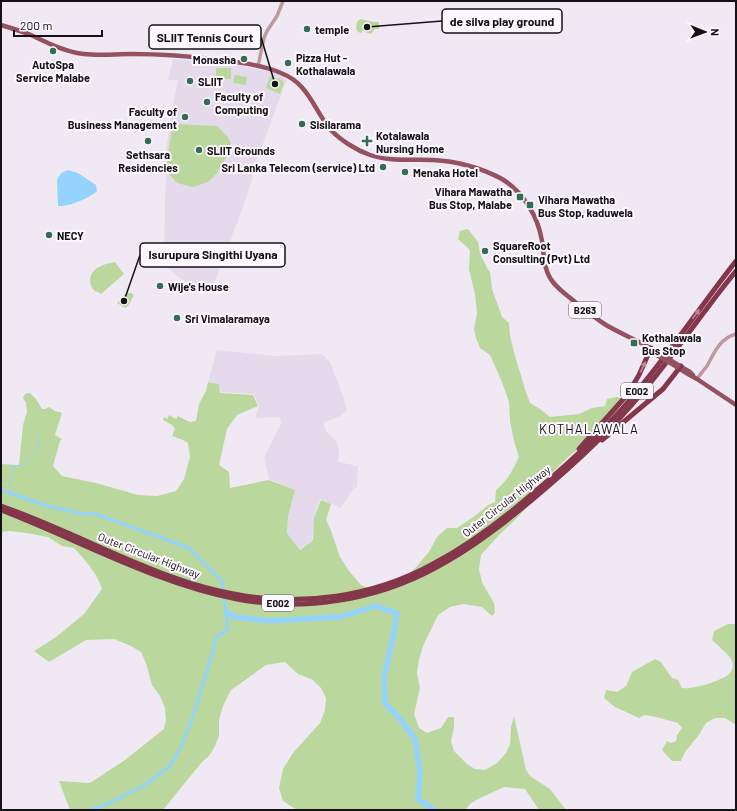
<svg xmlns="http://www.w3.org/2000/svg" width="737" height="811" font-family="Barlow,sans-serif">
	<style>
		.built { fill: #e4daeb }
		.green { fill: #bad89d }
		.water { fill: #94d3fd }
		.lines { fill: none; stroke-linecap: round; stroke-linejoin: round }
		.stream { stroke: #94d3fd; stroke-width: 1 }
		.canal { stroke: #94d3fd; stroke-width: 3 }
		.river { stroke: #94d3fd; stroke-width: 5.5 }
		.tertiary { stroke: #c0989f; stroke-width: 3.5 }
		.primary { stroke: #955160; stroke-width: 4.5 }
		.motorway { stroke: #84364a; stroke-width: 5 }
		.primary-bridge { stroke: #955160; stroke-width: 4.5 }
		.oneway { fill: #ba8d9b }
		.poi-dot { fill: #356e57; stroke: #fcf8fe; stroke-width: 1.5 }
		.labels { text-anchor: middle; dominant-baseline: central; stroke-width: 4; stroke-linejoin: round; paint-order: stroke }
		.shield { fill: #fcf8fe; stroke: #5a575b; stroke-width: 1 }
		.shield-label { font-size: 10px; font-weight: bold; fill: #141215 }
		.poi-label { font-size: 11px; font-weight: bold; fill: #141215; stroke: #fcf8fe; text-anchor: start }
		.street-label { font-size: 11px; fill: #141215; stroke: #fcf8fe }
		.quarter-label { font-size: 13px; letter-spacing: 1px; fill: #141215; stroke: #fcf8fe }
		.leader { fill: none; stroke: #141215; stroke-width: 1.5 }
		.callout-dot { fill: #141215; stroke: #fcf8fe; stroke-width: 1.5 }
		.callout { fill: #fcf8fe; stroke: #141215; stroke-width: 1.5 }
		.callout-label { font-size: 12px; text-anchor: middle; font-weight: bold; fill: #141215 }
	</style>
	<rect width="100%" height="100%" fill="#f0e9f4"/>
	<g class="built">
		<path d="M173,59L234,64L275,73L284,77L287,79L254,168L252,180L242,210L232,236L212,289L209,292L204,291L181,279L164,264L165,196L167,167L165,163V158L171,115L178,80H168Z"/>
		<path d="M217,350L277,356L322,354L330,362L344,399L347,411L340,416L324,423V426L326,431L336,441L339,451L338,462L358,466L357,487L354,488L341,508L320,499L314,518L312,540L300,549L287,533L288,518L295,490L269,479L264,458L281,423L280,417L255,418L259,406L254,394L221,392L219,383L208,382Z"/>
	</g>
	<g class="green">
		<path d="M360,19L374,22H379V29H375L371,34L365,32L363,30L361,33L358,32L356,29L357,22Z"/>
		<rect x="216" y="68" width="15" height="11"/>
		<path d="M235,75L247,77L246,85L233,83Z"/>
		<path d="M270,76L282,80L284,83L280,94L266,88Z"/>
		<path d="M173,124L217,126L227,136L231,143L227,156L217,173L208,182L193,187L177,183L168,173L167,159Z"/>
		<path d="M468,229L478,242L480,253L487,268L490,272L492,289L502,317L509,323L510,336L515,356L525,389L530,403L540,409L550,417L579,414L592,408L605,406L607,399L617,397L624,399L616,413L599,433L583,445L568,457L548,477L536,485L531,503L515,520L500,534L481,555L479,569L482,582L494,603L495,613L492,616L482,607L463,604L450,607L438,615L423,646L419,660L417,673L420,688L414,714L419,728L427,733L441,728L448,717H454V727L451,741L454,751L467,764L475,769L485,770L497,763L506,753L510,744L511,727L514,716L526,770L530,776L550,789L566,810H539L525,789L504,787L478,799L470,804L465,810H297L283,801L279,788L283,769L293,753L320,723L325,710L326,698L321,688L313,680L298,674L285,662L266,665L231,690L223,706L219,720V736L215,746L209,756L202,762L163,810H70L59,781L90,783L125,760L164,729L166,720L165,708L160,696L152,685L146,663L141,652L131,646L114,639L86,640L49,662L34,651L56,637L84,614L102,589C97,573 85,560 74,548L62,546L48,537L27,533L9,531L1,532V464L19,465L23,425L27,412L26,403L23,398L25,394L30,393L36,399L42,409H45L49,407L55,411L62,413L55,435L62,439L60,441L53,466L62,476L96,483L138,495L157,496L176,491L184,479L190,457L188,443L183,440L172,436L175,429L172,425L163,420L164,417L167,419L169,415L176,419L178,416L190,422L196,421L199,404L206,391L208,382L219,384L220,393L253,395L258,406L237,415L227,429L219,465L229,472L230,488L269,480L295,490L288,517L287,533L300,550L313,540L314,518L321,500L331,504L326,520L330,528L340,557L349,571L361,585L372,590L400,584L416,567L429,552L437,537L447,528H457L476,515L488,505L495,502L496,490C507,481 513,470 519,457L514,441L510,421L509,402L502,382L490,355L480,348L476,338L474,329L477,313L475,294L469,269L470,250L458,239L460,231Z"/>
		<path d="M115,262L124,274L101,294C98,291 95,292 93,289C87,281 91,271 99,267C104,264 110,263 115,262Z"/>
		<path d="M128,293H131L134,295L128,306L125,308L117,303L124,295Z"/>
		<path d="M728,624H734L736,625V725L725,718H715L706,723L698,736L685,752L681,761H672L662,750L667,741L671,743L676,741L677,735L682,728L678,723L656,717L645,715L639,718L615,707L604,698L606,690L617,692L626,686L632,672L655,659L661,662L672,678L678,680L682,688C692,690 720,681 728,675C732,672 734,666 732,661C729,654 718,646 712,640L714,631Z"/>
	</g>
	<path class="water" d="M68,170L78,173L96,185L97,191C89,198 69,207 58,206L57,180L61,173Z"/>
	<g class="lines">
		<path class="stream" d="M6,492L14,472L13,466L23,465L29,461L37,452L40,436"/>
		<path class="canal" d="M1,490L51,507L79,513L96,514L189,548L222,581L228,629L216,637L212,655L191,722L180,749L169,767L145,785L107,804L90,810"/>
		<path class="river" d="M226,612L235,617L269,621L340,617L375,606L397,613L392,642L384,677L385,703L401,720L415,739L420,772L418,799L435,810"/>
		<g class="tertiary">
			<path d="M258,66L264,38L267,31L277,16L283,1"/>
			<path d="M697,379C700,374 704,370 707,366C714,353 720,338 736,334"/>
		</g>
		<g class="primary">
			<path d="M1,25C11,28 21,31 31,35C48,43 65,52 84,54C99,56 115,54 131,54C161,54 190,56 219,60C240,62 262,65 281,73C309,84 313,108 330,129C340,140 356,150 370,155C390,162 412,159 433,160C456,161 482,168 502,179C523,192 538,216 542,241C544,252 543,265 549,276C554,286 565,294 574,301C584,309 595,318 606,325C623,335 642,342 659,353"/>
			<path d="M678,365L690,372L693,375"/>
			<path d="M677,367L688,374L697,379L736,405"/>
		</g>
		<g class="motorway">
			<path d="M602,440L663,389L681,366"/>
			<path d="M579,449L627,395L639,375L651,348"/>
			<path d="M1,506C41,520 81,539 120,556C157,572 194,587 234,594C301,607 373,597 433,564C471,544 505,518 538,489C574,459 609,426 639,389C673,348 703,303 736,261"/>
			<path d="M1,510C79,540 155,583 237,599C303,612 376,600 435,568C473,548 507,521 540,493C576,463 611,430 641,394C675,354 703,311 736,271"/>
		</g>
		<g class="primary-bridge">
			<path d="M659,353L678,365"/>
			<path d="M657,355L677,367"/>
		</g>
	</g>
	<defs><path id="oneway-solid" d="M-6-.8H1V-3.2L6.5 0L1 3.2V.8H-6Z"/></defs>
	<g class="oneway">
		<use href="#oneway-solid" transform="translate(696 314) rotate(-54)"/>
		<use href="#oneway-solid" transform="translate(643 367) rotate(-65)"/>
	</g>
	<g class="poi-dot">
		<circle cx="307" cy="29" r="4"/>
		<circle cx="53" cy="51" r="4"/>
		<circle cx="244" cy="59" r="4"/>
		<circle cx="288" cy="63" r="4"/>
		<circle cx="190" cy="81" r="4"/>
		<circle cx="207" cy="102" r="4"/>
		<circle cx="185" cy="117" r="4"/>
		<circle cx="302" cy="124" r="4"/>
		<circle cx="148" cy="141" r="4"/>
		<path d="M365 135h4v4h4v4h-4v4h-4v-4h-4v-4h4z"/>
		<circle cx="199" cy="150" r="4"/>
		<circle cx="383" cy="167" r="4"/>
		<circle cx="405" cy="172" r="4"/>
		<rect x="516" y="193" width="8" height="8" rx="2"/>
		<rect x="526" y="201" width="8" height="8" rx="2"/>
		<circle cx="49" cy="235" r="4"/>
		<circle cx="485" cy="251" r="4"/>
		<circle cx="160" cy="286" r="4"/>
		<circle cx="177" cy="318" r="4"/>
		<rect x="630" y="339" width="8" height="8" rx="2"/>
	</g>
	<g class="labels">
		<g class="shield">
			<rect x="569" y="302" width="32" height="16" rx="3"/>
			<rect x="621" y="383" width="32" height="16" rx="3"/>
			<rect x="262" y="595" width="32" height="16" rx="3"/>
		</g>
		<g class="shield-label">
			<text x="585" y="310">B263</text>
			<text x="637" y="391">E002</text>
			<text x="278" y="603">E002</text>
		</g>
		<g class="poi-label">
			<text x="315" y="29">temple</text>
			<text x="296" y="57">Pizza Hut -<tspan x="296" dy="13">Kothalawala</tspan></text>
			<text x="236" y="59" text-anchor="end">Monasha</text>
			<text x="53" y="64" text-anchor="middle">AutoSpa<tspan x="53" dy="13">Service Malabe</tspan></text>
			<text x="198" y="81">SLIIT</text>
			<text x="215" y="96">Faculty of<tspan x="215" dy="13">Computing</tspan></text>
			<text x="177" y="111" text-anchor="end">Faculty of<tspan x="177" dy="13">Business Management</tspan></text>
			<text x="310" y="124">Sisilarama</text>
			<text x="376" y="135">Kotalawala<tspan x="376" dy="13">Nursing Home</tspan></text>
			<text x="207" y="150">SLIIT Grounds</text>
			<text x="148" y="154" text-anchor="middle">Sethsara<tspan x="148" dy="13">Residencies</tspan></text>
			<text x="375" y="167" text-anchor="end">Sri Lanka Telecom (service) Ltd</text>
			<text x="413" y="172">Menaka Hotel</text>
			<text x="512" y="191" text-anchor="end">Vihara Mawatha<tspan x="512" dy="13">Bus Stop, Malabe</tspan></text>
			<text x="538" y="199">Vihara Mawatha<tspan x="538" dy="13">Bus Stop, kaduwela</tspan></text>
			<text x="57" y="235">NECY</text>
			<text x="493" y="245">SquareRoot<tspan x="493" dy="13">Consulting (Pvt) Ltd</tspan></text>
			<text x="168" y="286">Wije's House</text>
			<text x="185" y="318">Sri Vimalaramaya</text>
			<text x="642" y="337">Kothalawala<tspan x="642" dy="13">Bus Stop</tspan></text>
		</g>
		<g class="street-label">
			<text transform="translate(506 501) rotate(-38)">Outer Circular Highway</text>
			<text transform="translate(149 555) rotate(21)">Outer Circular Highway</text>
		</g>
		<g class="quarter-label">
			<text x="589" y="429">KOTHALAWALA</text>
		</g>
	</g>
	<path class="leader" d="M367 27L442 21M275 84L261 37M124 301L140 255"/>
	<g class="callout-dot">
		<circle cx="367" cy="27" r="4"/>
		<circle cx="275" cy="84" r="4"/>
		<circle cx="124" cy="301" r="4"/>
	</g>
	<g class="callout">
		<rect x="442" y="9" width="120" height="24" rx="4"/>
		<rect x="149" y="25" width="112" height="24" rx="4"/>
		<rect x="140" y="243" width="145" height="24" rx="4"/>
	</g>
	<g class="callout-label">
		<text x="502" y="26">de silva play ground</text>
		<text x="205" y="42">SLIIT Tennis Court</text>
		<text x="213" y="259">Isurupura Singithi Uyana</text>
	</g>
	<rect width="737" height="811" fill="none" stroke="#141215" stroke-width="4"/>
	<g transform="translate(705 32) rotate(91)" stroke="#fcf8fe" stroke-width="3" paint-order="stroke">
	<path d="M0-3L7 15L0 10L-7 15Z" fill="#141215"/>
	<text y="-6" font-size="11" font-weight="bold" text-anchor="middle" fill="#141215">N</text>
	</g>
	<path d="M14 30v6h88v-6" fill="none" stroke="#141215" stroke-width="2"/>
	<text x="20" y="30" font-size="12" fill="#141215" stroke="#fcf8fe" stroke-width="3" paint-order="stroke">200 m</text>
</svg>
